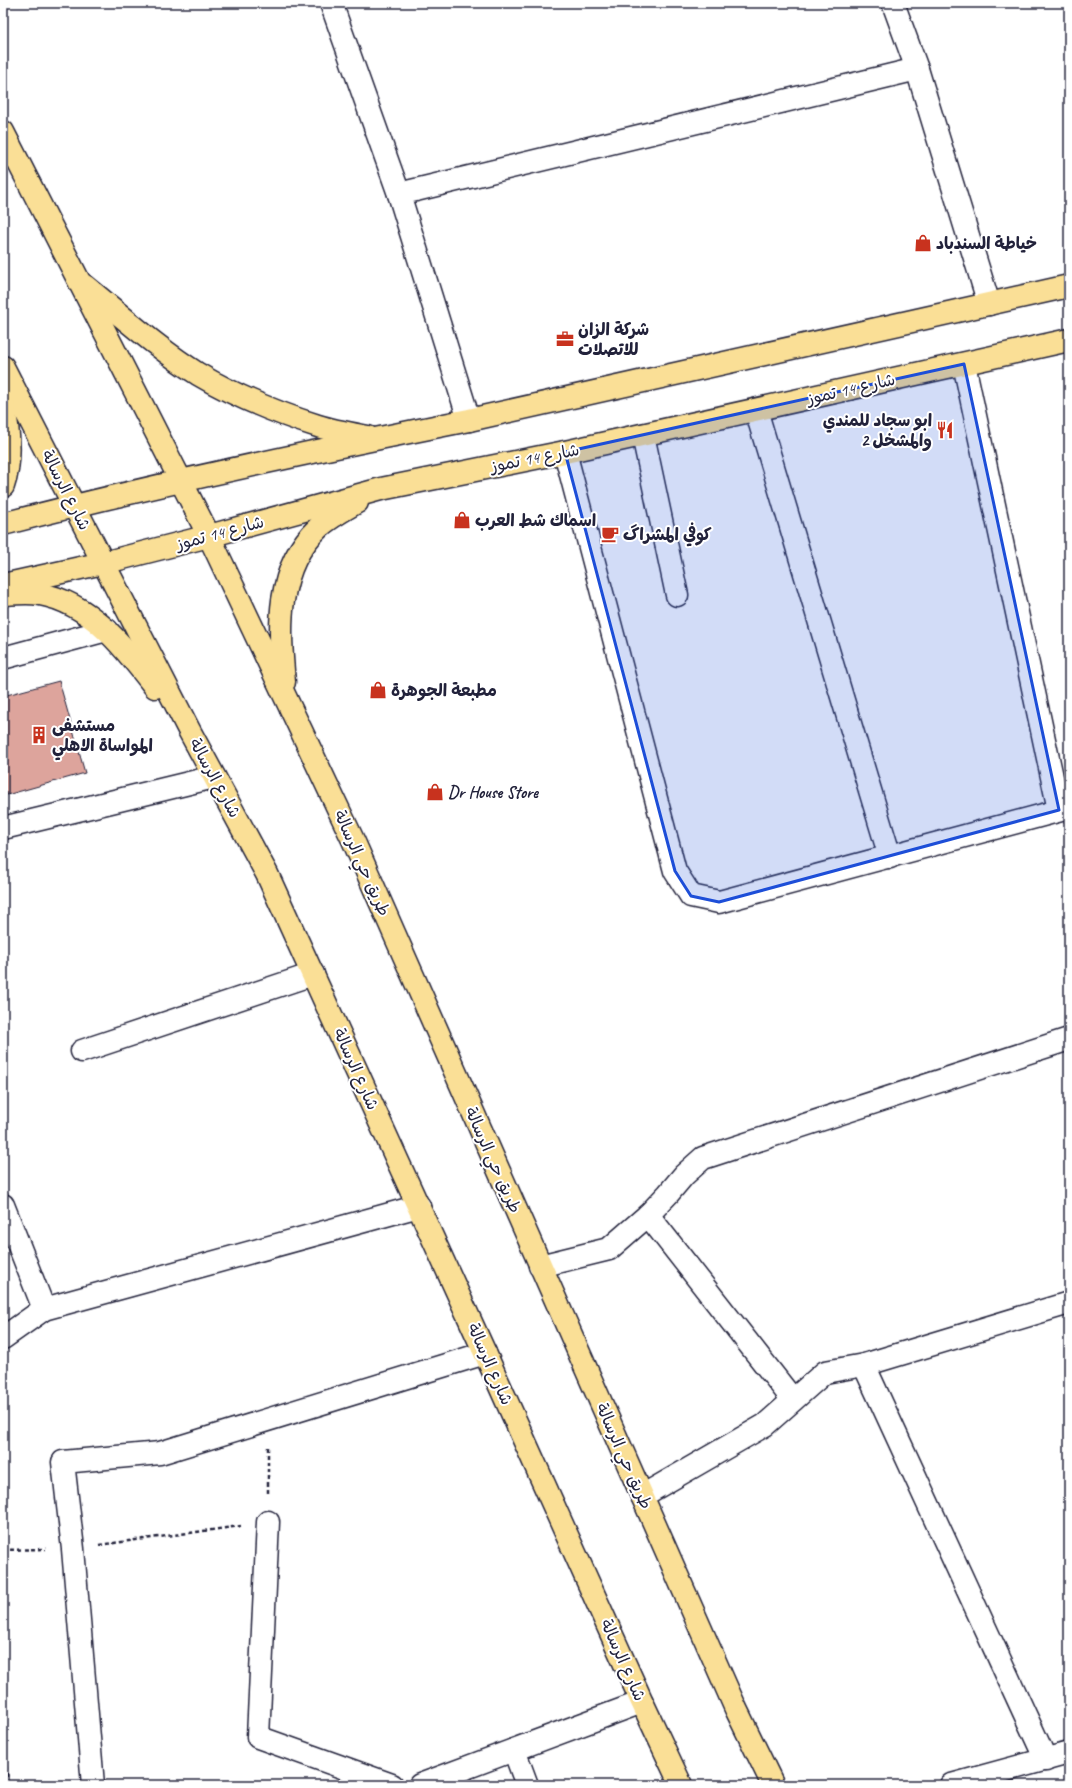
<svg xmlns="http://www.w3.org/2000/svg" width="1072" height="1788" font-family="Caveat,'Playpen Sans Arabic',sans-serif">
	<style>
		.building { fill: #dda49c; stroke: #22223b }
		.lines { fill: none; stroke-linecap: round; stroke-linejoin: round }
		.minor-casing { stroke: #22223b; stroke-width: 25 }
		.major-casing { stroke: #22223b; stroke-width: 25 }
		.path { stroke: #22223b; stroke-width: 2.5; stroke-dasharray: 4 3; stroke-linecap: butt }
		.minor { stroke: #fff; stroke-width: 22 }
		.major { stroke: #fadf96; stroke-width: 22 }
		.marked { fill: #1d4ed8; fill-opacity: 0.2; stroke: #1d4ed8; stroke-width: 3; stroke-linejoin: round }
		.labels { text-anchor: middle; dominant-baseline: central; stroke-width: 4; stroke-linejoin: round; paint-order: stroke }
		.poi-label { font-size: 17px; font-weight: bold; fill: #22223b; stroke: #fff; text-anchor: start }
		.street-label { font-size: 17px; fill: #22223b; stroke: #fff }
	</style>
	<rect width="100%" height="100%" fill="#fff"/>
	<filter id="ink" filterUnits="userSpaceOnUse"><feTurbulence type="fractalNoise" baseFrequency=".025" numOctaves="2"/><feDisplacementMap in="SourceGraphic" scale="8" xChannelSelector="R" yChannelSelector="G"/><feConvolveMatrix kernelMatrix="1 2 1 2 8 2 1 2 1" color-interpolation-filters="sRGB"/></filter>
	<g filter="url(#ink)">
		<path class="building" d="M59,681L85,773L3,796V696Z"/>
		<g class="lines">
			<g class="minor-casing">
				<g id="minor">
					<path d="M331,3L399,194L469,420"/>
					<path d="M893,3L917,69L989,304"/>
					<path d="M399,194L917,69"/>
					<path d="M964,364L1059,810"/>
					<path d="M756,410L890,857"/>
					<path d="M643,435L677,595"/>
					<path d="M565,452L675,871L691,896L719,902L1069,808"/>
					<path d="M3,658L107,630"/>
					<path d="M3,828L214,777"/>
					<path d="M82,1051L313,974"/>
					<path d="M3,1205L44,1309"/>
					<path d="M648,1215L793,1400"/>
					<path d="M540,1266L609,1249L648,1215L668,1194L684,1175L703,1158L1069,1039"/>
					<path d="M3,1338L44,1309L419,1206"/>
					<path d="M864,1365L1046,1760"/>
					<path d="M642,1496L765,1425L825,1372L864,1365L1069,1303"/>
					<path d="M268,1522L258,1737L392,1785"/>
					<path d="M514,1750L527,1785"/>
					<path d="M93,1785L73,1549L63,1462L160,1453L485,1353"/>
					<path d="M420,1785L642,1702"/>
					<path d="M951,1785L1069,1753"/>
				</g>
			</g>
			<g class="major-casing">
				<g id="major">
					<path d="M3,132L209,536L353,840L736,1709L773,1785"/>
					<path d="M85,286C122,316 158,349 198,374C235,396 277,413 318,426C334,431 352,434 368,437"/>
					<path d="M3,367L190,732L267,874L485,1353L642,1702L681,1785"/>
					<path d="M3,403C9,430 12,460 3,486"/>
					<path d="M3,524C157,484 313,451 469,420L1069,286"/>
					<path d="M3,585L103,563L209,536L381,489L565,452L1069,340"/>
					<path d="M6,594C17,593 30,592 40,594C91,603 125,648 155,687"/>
					<path d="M284,682C279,628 275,568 319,527C330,517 345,509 357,502"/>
				</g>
			</g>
			<g class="path">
				<path d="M268,1447V1496"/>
				<path d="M99,1545L241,1526"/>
				<path d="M3,1550L46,1549"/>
				<path d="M3,1738L8,1785"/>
			</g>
			<use href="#minor" class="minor"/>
			<use href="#major" class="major"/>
		</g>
	</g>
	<path class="marked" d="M964,364L1059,810L719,902L691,896L675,871L565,452Z"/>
	<defs>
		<g id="shop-bare" transform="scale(1.38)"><path d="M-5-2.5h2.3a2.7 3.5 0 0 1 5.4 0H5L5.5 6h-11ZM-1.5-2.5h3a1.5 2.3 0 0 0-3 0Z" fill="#c8321e" stroke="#fff" stroke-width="2.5" paint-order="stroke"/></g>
		<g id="office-bare" transform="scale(1.38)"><path d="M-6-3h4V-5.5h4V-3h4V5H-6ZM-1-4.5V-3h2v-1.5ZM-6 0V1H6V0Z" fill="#c8321e" stroke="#fff" stroke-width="2.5" paint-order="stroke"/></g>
		<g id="restaurant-bare" transform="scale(1.38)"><path d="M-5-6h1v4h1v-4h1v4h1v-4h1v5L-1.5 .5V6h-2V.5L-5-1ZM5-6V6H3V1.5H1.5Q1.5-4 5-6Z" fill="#c8321e" stroke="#fff" stroke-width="2.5" paint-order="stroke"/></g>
		<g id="cafe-bare" transform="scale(1.38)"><path d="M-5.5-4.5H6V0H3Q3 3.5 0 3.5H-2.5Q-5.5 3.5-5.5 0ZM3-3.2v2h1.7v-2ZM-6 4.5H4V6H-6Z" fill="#c8321e" stroke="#fff" stroke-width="2.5" paint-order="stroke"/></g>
		<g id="building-bare" transform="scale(1.38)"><path d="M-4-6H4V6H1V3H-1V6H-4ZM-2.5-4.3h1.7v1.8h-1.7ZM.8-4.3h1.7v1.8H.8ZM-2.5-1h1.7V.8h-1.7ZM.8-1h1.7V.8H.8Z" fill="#c8321e" stroke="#fff" stroke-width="2.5" paint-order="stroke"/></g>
	</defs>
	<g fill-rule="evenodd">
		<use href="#shop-bare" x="923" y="243"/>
		<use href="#office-bare" x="565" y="339"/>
		<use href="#restaurant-bare" x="945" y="430"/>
		<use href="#shop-bare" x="462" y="520"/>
		<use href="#cafe-bare" x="610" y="534"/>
		<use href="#shop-bare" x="378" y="690"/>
		<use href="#building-bare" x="39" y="735"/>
		<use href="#shop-bare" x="435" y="792"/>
	</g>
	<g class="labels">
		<g class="poi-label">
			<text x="936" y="243">خياطة السندباد</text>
			<text x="578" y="329">شركة الزان<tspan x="578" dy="20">للاتصلات</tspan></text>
			<text x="932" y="420" text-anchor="end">ابو سجاد للمندي<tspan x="932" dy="20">والمشخل 2</tspan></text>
			<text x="475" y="520">اسماك شط العرب</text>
			<text x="623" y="534">كوفي المشراگ</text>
			<text x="391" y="690">مطبعة الجوهرة</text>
			<text x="52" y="725">مستشفى<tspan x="52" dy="20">المواساة اﻻهلي</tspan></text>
			<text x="448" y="792">Dr House Store</text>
		</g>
		<g class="street-label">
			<text transform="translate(851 389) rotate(-13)">شارع 14 تموز</text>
			<text transform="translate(535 458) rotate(-11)">شارع 14 تموز</text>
			<text transform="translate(66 490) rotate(63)">شارع الرسالة</text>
			<text transform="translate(220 533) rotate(-15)">شارع 14 تموز</text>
			<text transform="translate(215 778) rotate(61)">شارع الرسالة</text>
			<text transform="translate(362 863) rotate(66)">طريق حي الرسالة</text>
			<text transform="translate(356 1069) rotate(66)">شارع الرسالة</text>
			<text transform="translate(493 1160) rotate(66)">طريق حي الرسالة</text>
			<text transform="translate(490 1364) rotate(66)">شارع الرسالة</text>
			<text transform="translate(624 1456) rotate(66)">طريق حي الرسالة</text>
			<text transform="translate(623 1660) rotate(66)">شارع الرسالة</text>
		</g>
	</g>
	<rect width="1072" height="1788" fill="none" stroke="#fff" stroke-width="16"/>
	<rect x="8" y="8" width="1056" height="1772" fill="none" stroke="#22223b" stroke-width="1.5" filter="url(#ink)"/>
</svg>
